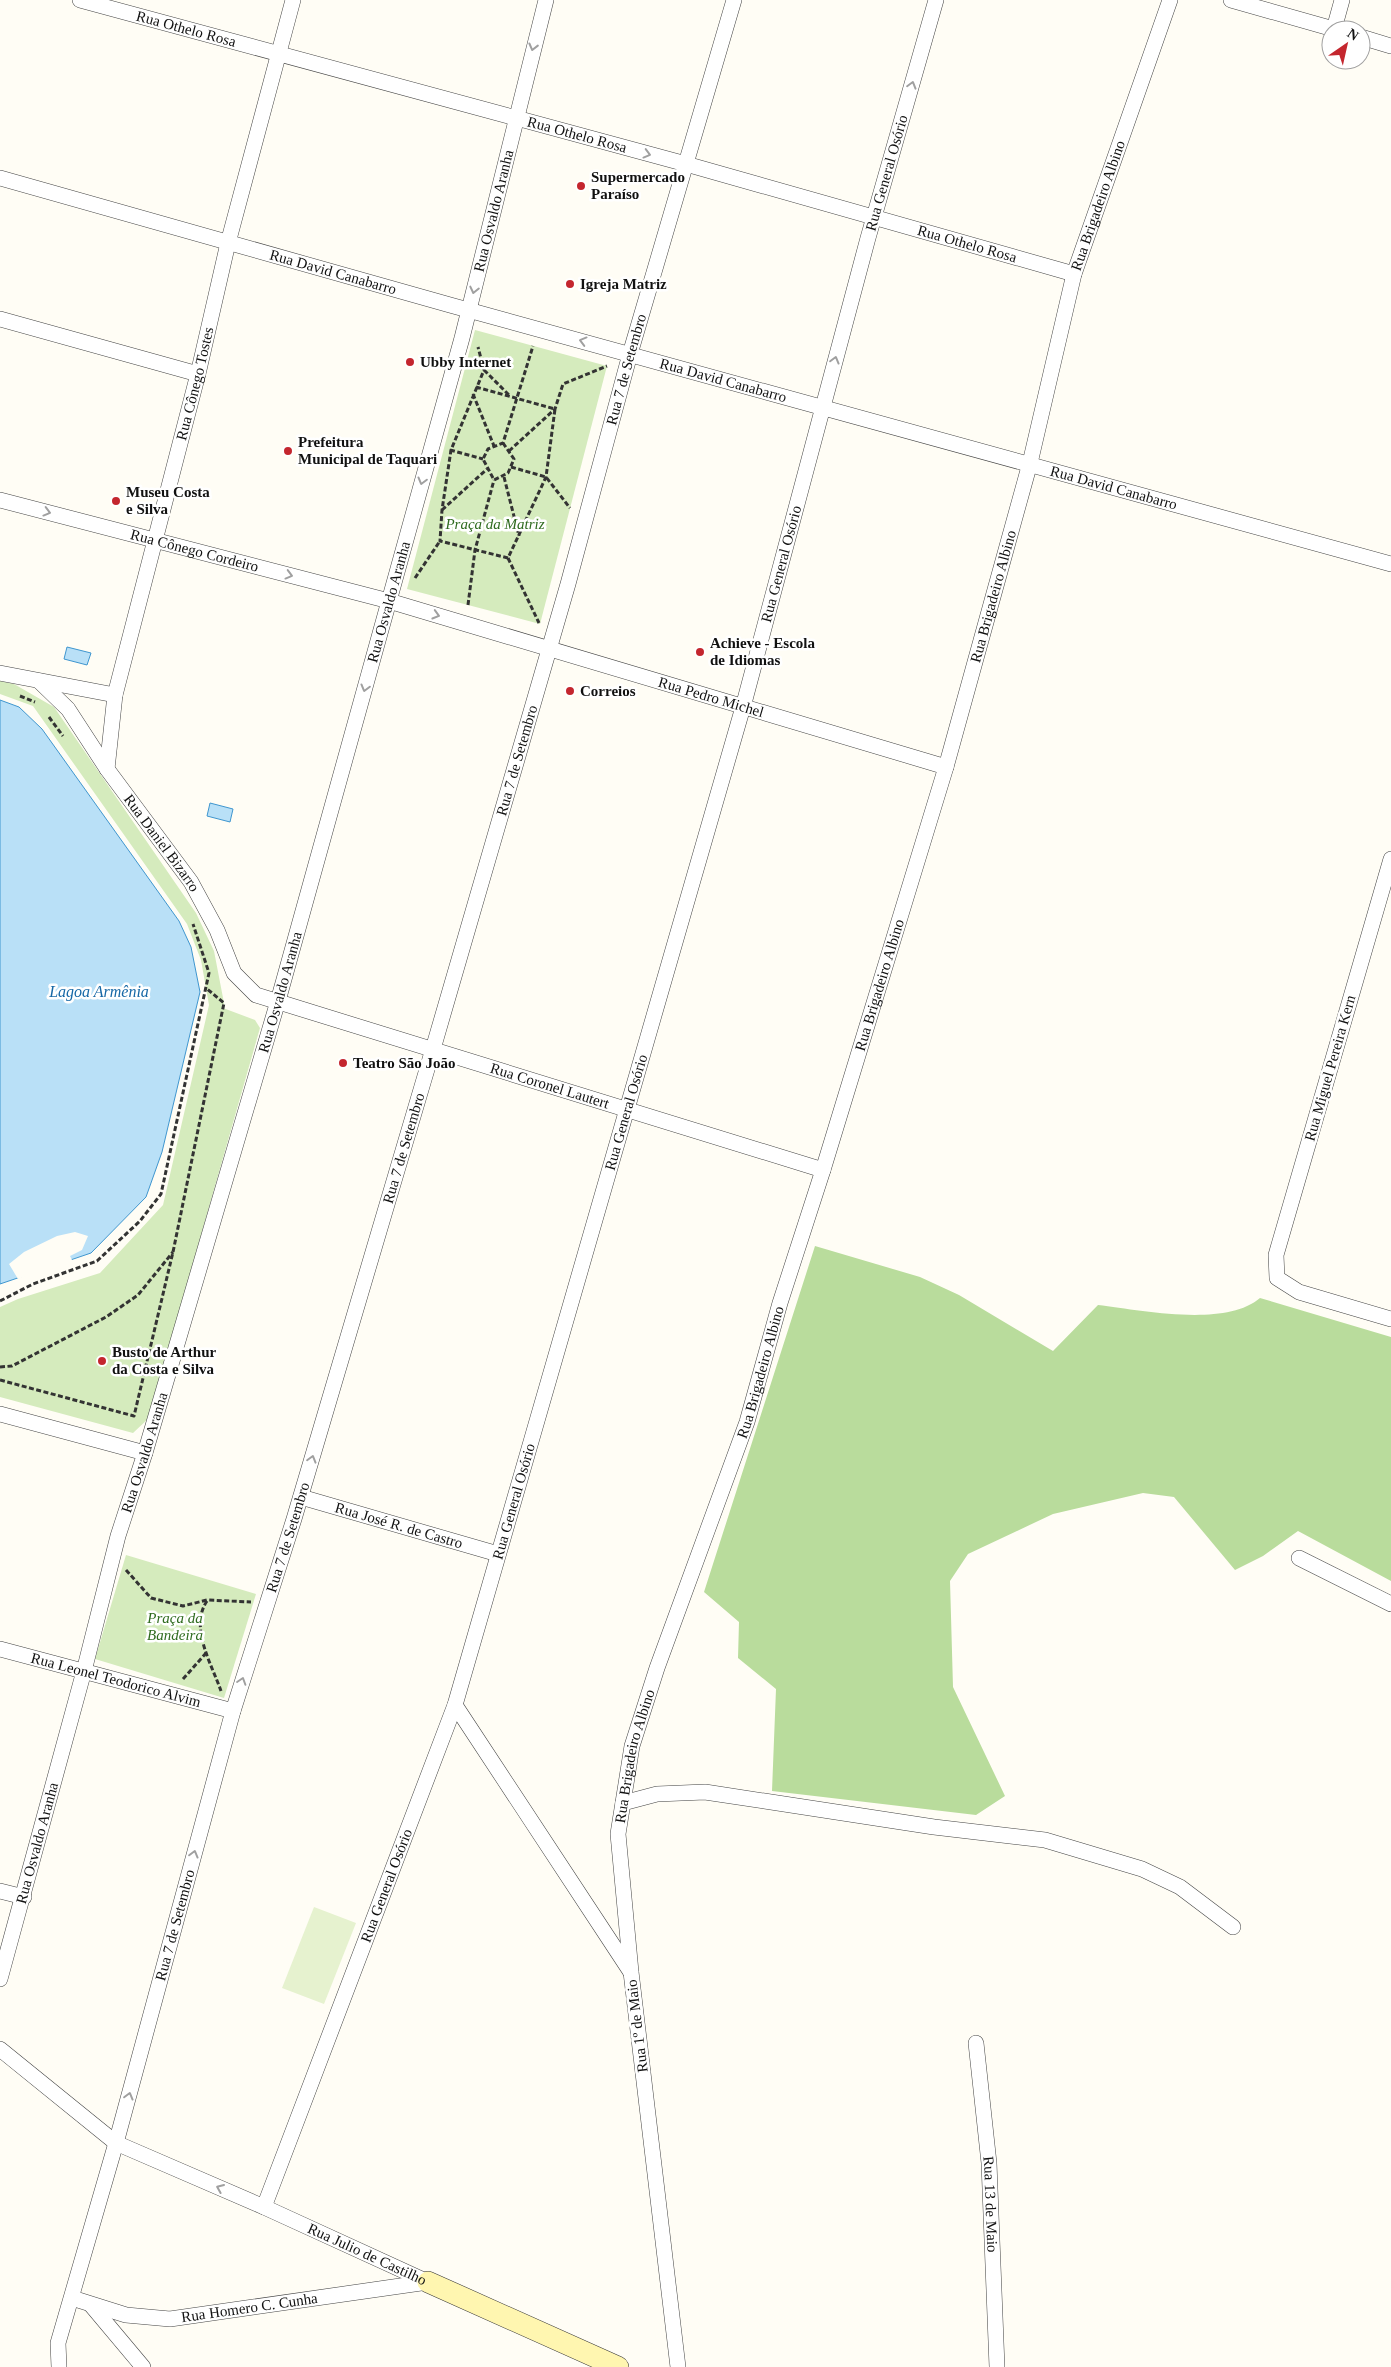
<svg xmlns="http://www.w3.org/2000/svg" width="1391" height="2367" font-family="'Times New Roman',serif">
	<style>
		.green { fill: #d5ebbd }
		.forest { fill: #b9dc9c }
		.pitch { fill: #e6f2cf }
		.water { fill: #b9e0f7; stroke: #3f96cf }
		.pier { fill: #fffdf5 }
		.lines { fill: none; stroke-linecap: round; stroke-linejoin: round }
		.street-casing { stroke: #444; stroke-width: 16 }
		.secondary-casing { stroke: #333; stroke-width: 22 }
		.path { stroke: #333; stroke-width: 3; stroke-dasharray: 5 2.5; stroke-linecap: butt }
		.street { stroke: #fff; stroke-width: 15 }
		.secondary { stroke: #fff6b0; stroke-width: 21 }
		.oneway { stroke: #a0a0a0 }
		.poi-dot { fill: #c4262e; stroke: #fff; stroke-width: 2 }
		.labels { text-anchor: middle; dominant-baseline: central; stroke-width: 5; stroke-linejoin: round; paint-order: stroke }
		.street-label { font-size: 15px; fill: #111; stroke: #fff }
		.poi-label { font-size: 15px; font-weight: bold; fill: #111; stroke: #fff; text-anchor: start }
		.park-label { font-size: 15px; font-style: italic; fill: #2f6b1f; stroke: #fff }
		.water-label { font-size: 16px; font-style: italic; fill: #1768a6; stroke: #fff }
	</style>
	<rect width="100%" height="100%" fill="#fffdf5"/>
	<g class="green">
		<path d="M475,330L607,366L540,624L407,589Z"/>
		<path d="M0,681L14,684L54,707L196,913L214,951L224,1003L223,1008L255,1020L260,1028L149,1418L133,1433L0,1397V1307L18,1299L100,1273L163,1205L209,1005L201,960L187,924L33,706L0,694Z"/>
		<path d="M126,1555L256,1594L224,1698L95,1659Z"/>
	</g>
	<path class="forest" d="M815,1246L920,1277L959,1295L1053,1351L1098,1305C1141,1310 1225,1328 1260,1298L1391,1337V1581L1298,1531L1263,1556L1235,1570L1174,1497L1143,1493L1053,1514L968,1554L950,1581L953,1687L1005,1796L976,1815L772,1791L776,1689L738,1658L739,1622L704,1592Z"/>
	<path class="pitch" d="M314,1907L356,1923L324,2004L282,1988Z"/>
	<g class="water">
		<path d="M67,647L91,653L87,665L64,659Z"/>
		<path d="M0,700L19,707L42,729L179,921L191,947L200,992L162,1152L146,1197L91,1253L0,1284Z"/>
		<path d="M210,803L233,809L230,822L207,816Z"/>
	</g>
	<path class="pier" d="M75,1232L88,1236L82,1250L70,1256L73,1262L18,1279L9,1264L24,1252L57,1236Z"/>
	<g class="lines">
		<g class="street-casing">
			<g id="street">
				<path id="s1" d="M80,0L686,164L1074,274"/>
				<path d="M1231,0L1337,30"/>
				<path d="M1334,29L1342,0"/>
				<path d="M1361,37L1391,46"/>
				<path id="s2" d="M0,178L450,305L1391,564"/>
				<path d="M0,319L198,374"/>
				<path id="s3" d="M0,500L389,601L946,767"/>
				<path d="M0,673L115,695"/>
				<path id="s4" d="M39,681L68,709L107,769L191,882L217,930L234,973L256,995L823,1170"/>
				<path id="s5" d="M107,769L115,695L198,374L228,243L293,0"/>
				<path d="M1391,859L1276,1255L1277,1278L1299,1292L1391,1319"/>
				<path d="M0,1414L145,1453"/>
				<path id="s6" d="M301,1497L498,1554"/>
				<path d="M1299,1558L1391,1604"/>
				<path id="s7" d="M0,1649L233,1711"/>
				<path d="M455,1705L630,1971"/>
				<path d="M623,1803L657,1794L705,1792L934,1827L1045,1840L1142,1869L1180,1887L1233,1927"/>
				<path d="M0,1891L24,1897"/>
				<path id="s8" d="M0,1979L84,1671L118,1536L145,1453L278,1001L462,338L546,0"/>
				<path id="s9" d="M976,2043L989,2163L997,2367"/>
				<path id="s10" d="M0,2049L116,2143L264,2207L428,2282"/>
				<path id="s11" d="M264,2207L455,1705L743,707L868,238L936,0"/>
				<path id="s12" d="M72,2298L126,2315L170,2319L428,2282"/>
				<path d="M91,2305L143,2367"/>
				<path id="s13" d="M59,2367L58,2343L116,2143L233,1711L294,1519L433,1049L568,584L630,354L734,0"/>
				<path id="s14" d="M678,2367L631,1972L618,1834L632,1746L657,1668L747,1422L780,1303L823,1170L946,767L1030,463L1074,274L1170,0"/>
			</g>
		</g>
		<g class="secondary-casing">
			<path id="secondary" d="M428,2282L618,2367"/>
		</g>
		<g class="path">
			<path d="M484,370L510,396"/>
			<path d="M476,387L555,409L546,477L508,558L440,541L442,510L451,450L484,370L478,347"/>
			<path d="M473,394L494,446"/>
			<path d="M503,443L514,459L508,473L494,480L483,459L488,449L503,443L533,346"/>
			<path d="M450,450L483,459"/>
			<path d="M509,451L555,409L563,384L607,366"/>
			<path d="M511,467L546,477L570,508"/>
			<path d="M504,477L519,536"/>
			<path d="M442,510L487,469"/>
			<path d="M508,558L539,623"/>
			<path d="M415,578L440,541"/>
			<path d="M468,605L475,550L494,480"/>
			<path d="M20,696L35,702"/>
			<path d="M49,717L63,736"/>
			<path d="M0,1301L33,1284L97,1261L140,1221L161,1194L209,973L193,924"/>
			<path d="M0,1367L12,1366L106,1317L138,1295L173,1252"/>
			<path d="M0,1380L134,1416L173,1252L224,1003L206,988"/>
			<path d="M126,1570L151,1598L183,1606L207,1600L251,1602"/>
			<path d="M207,1601C189,1627 212,1665 221,1691"/>
			<path d="M183,1679L207,1652"/>
		</g>
		<use href="#street" class="street"/>
		<use href="#secondary" class="secondary"/>
	</g>
	<defs><path id="oneway-chevron" d="M-2-3.5L2.5 0L-2 3.5" fill="none" stroke-width="1.6" stroke-linecap="round" stroke-linejoin="round" transform="scale(1.25)"/></defs>
	<g class="oneway">
		<use href="#oneway-chevron" transform="translate(533 47) rotate(104)"/>
		<use href="#oneway-chevron" transform="translate(912 85) rotate(-74)"/>
		<use href="#oneway-chevron" transform="translate(647 154) rotate(15)"/>
		<use href="#oneway-chevron" transform="translate(474 290) rotate(103)"/>
		<use href="#oneway-chevron" transform="translate(583 341) rotate(-165)"/>
		<use href="#oneway-chevron" transform="translate(835 360) rotate(-75)"/>
		<use href="#oneway-chevron" transform="translate(422 481) rotate(105)"/>
		<use href="#oneway-chevron" transform="translate(47 512) rotate(15)"/>
		<use href="#oneway-chevron" transform="translate(289 575) rotate(15)"/>
		<use href="#oneway-chevron" transform="translate(436 615) rotate(16)"/>
		<use href="#oneway-chevron" transform="translate(365 688) rotate(105)"/>
		<use href="#oneway-chevron" transform="translate(312 1459) rotate(-74)"/>
		<use href="#oneway-chevron" transform="translate(242 1681) rotate(-72)"/>
		<use href="#oneway-chevron" transform="translate(194 1854) rotate(-75)"/>
		<use href="#oneway-chevron" transform="translate(129 2096) rotate(-75)"/>
		<use href="#oneway-chevron" transform="translate(220 2188) rotate(-157)"/>
	</g>
	<g class="poi-dot">
		<circle cx="581" cy="186" r="5"/>
		<circle cx="570" cy="284" r="5"/>
		<circle cx="410" cy="362" r="5"/>
		<circle cx="288" cy="451" r="5"/>
		<circle cx="116" cy="501" r="5"/>
		<circle cx="700" cy="652" r="5"/>
		<circle cx="570" cy="691" r="5"/>
		<circle cx="343" cy="1063" r="5"/>
		<circle cx="102" cy="1361" r="5"/>
	</g>
	<g class="labels">
		<g class="street-label">
			<text stroke="none"><textPath href="#s1" startOffset="110">Rua Othelo Rosa</textPath></text>
			<text stroke="none"><textPath href="#s1" startOffset="515">Rua Othelo Rosa</textPath></text>
			<text stroke="none"><textPath href="#s11" startOffset="2129">Rua General Osório</textPath></text>
			<text stroke="none"><textPath href="#s14" startOffset="2236">Rua Brigadeiro Albino</textPath></text>
			<text stroke="none"><textPath href="#s8" startOffset="1836">Rua Osvaldo Aranha</textPath></text>
			<text stroke="none"><textPath href="#s1" startOffset="920">Rua Othelo Rosa</textPath></text>
			<text stroke="none"><textPath href="#s2" startOffset="346">Rua David Canabarro</textPath></text>
			<text stroke="none"><textPath href="#s13" startOffset="2078">Rua 7 de Setembro</textPath></text>
			<text stroke="none"><textPath href="#s2" startOffset="751">Rua David Canabarro</textPath></text>
			<text stroke="none"><textPath href="#s5" startOffset="396">Rua Cônego Tostes</textPath></text>
			<text stroke="none"><textPath href="#s2" startOffset="1156">Rua David Canabarro</textPath></text>
			<text stroke="none"><textPath href="#s3" startOffset="201">Rua Cônego Cordeiro</textPath></text>
			<text stroke="none"><textPath href="#s11" startOffset="1724">Rua General Osório</textPath></text>
			<text stroke="none"><textPath href="#s14" startOffset="1831">Rua Brigadeiro Albino</textPath></text>
			<text stroke="none"><textPath href="#s8" startOffset="1431">Rua Osvaldo Aranha</textPath></text>
			<text stroke="none"><textPath href="#s3" startOffset="738">Rua Pedro Michel</textPath></text>
			<text stroke="none"><textPath href="#s13" startOffset="1672">Rua 7 de Setembro</textPath></text>
			<text stroke="none"><textPath href="#s4" startOffset="204">Rua Daniel Bizarro</textPath></text>
			<text stroke="none"><textPath href="#s14" startOffset="1426">Rua Brigadeiro Albino</textPath></text>
			<text stroke="none"><textPath href="#s8" startOffset="1026">Rua Osvaldo Aranha</textPath></text>
			<text transform="translate(1330 1068) rotate(-74)">Rua Miguel Pereira Kern</text>
			<text stroke="none"><textPath href="#s4" startOffset="692">Rua Coronel Lautert</textPath></text>
			<text stroke="none"><textPath href="#s11" startOffset="1154">Rua General Osório</textPath></text>
			<text stroke="none"><textPath href="#s13" startOffset="1268">Rua 7 de Setembro</textPath></text>
			<text stroke="none"><textPath href="#s14" startOffset="1021">Rua Brigadeiro Albino</textPath></text>
			<text stroke="none"><textPath href="#s8" startOffset="546">Rua Osvaldo Aranha</textPath></text>
			<text stroke="none"><textPath href="#s11" startOffset="749">Rua General Osório</textPath></text>
			<text stroke="none"><textPath href="#s6" startOffset="102">Rua José R. de Castro</textPath></text>
			<text stroke="none"><textPath href="#s13" startOffset="862">Rua 7 de Setembro</textPath></text>
			<text stroke="none"><textPath href="#s7" startOffset="120">Rua Leonel Teodorico Alvim</textPath></text>
			<text stroke="none"><textPath href="#s14" startOffset="616">Rua Brigadeiro Albino</textPath></text>
			<text stroke="none"><textPath href="#s8" startOffset="141">Rua Osvaldo Aranha</textPath></text>
			<text stroke="none"><textPath href="#s11" startOffset="344">Rua General Osório</textPath></text>
			<text stroke="none"><textPath href="#s13" startOffset="458">Rua 7 de Setembro</textPath></text>
			<text transform="translate(637 2026) rotate(-97)">Rua 1º de Maio</text>
			<text stroke="none"><textPath href="#s9" startOffset="162">Rua 13 de Maio</textPath></text>
			<text stroke="none"><textPath href="#s10" startOffset="424">Rua Julio de Castilho</textPath></text>
			<text stroke="none"><textPath href="#s12" startOffset="181">Rua Homero C. Cunha</textPath></text>
		</g>
		<g class="poi-label">
			<text x="591" y="177">Supermercado<tspan x="591" dy="17">Paraíso</tspan></text>
			<text x="580" y="284">Igreja Matriz</text>
			<text x="420" y="362">Ubby Internet</text>
			<text x="298" y="442">Prefeitura<tspan x="298" dy="17">Municipal de Taquari</tspan></text>
			<text x="126" y="492">Museu Costa<tspan x="126" dy="17">e Silva</tspan></text>
			<text x="710" y="643">Achieve - Escola<tspan x="710" dy="17">de Idiomas</tspan></text>
			<text x="580" y="691">Correios</text>
			<text x="353" y="1063">Teatro São João</text>
			<text x="112" y="1352">Busto de Arthur<tspan x="112" dy="17">da Costa e Silva</tspan></text>
		</g>
		<g class="park-label">
			<text x="495" y="524">Praça da Matriz</text>
			<text x="175" y="1618">Praça da<tspan x="175" dy="17">Bandeira</tspan></text>
		</g>
		<g class="water-label">
			<text x="99" y="991">Lagoa Armênia</text>
		</g>
	</g>
	<g transform="translate(1346 45) rotate(34)"><circle r="24" fill="#ffffff" stroke="#a0a0a0"/>
	<path d="M0-4L9 19L0 12L-9 19Z" fill="#c4262e"/>
	<text y="-8" font-size="14" font-weight="bold" text-anchor="middle" fill="#111111">N</text>
	</g>
</svg>
